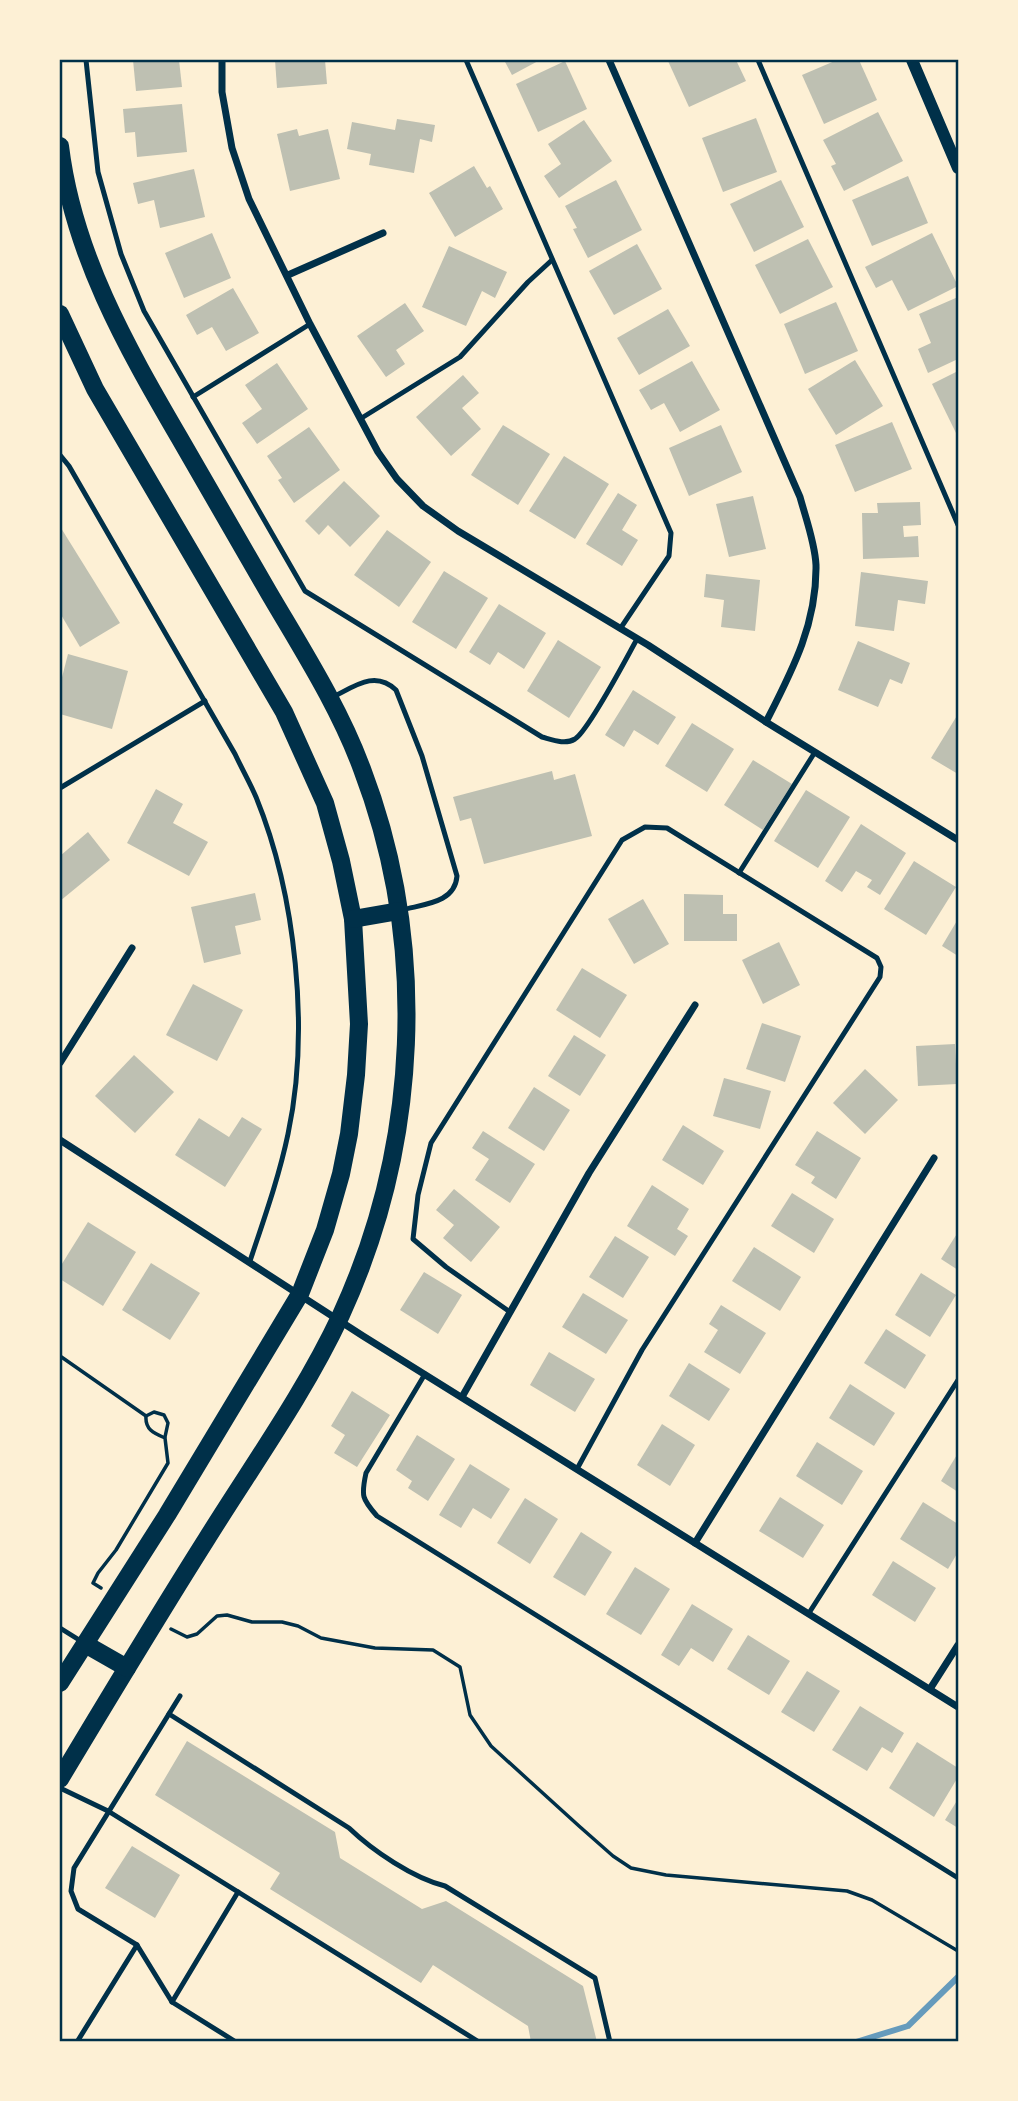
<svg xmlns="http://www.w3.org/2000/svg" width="1018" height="2101" font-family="'PT Sans',sans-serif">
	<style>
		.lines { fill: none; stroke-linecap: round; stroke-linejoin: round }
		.stream { stroke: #669bbc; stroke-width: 6 }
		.building { fill: #bec0b2 }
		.path { stroke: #003049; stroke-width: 3.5 }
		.service { stroke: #003049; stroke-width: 5 }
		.minor { stroke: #003049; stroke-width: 7 }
		.tertiary { stroke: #003049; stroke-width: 12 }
		.primary { stroke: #003049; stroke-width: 18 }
		.neatline { fill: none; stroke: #003049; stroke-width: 2.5 }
	</style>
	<rect width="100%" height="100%" fill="#fdf0d5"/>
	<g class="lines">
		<path class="stream" d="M856,2042L908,2026L958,1977"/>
	</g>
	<g class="building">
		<path d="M133,60H179L182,87L136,91Z"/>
		<path d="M275,60H325L327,84L277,88Z"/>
		<path d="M504,60H540L512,75Z"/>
		<path d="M671,60H736L746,81L689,107L668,61Z"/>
		<path d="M837,60H859L877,100L824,124L802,75Z"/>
		<path d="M565,61L587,109L538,132L516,84Z"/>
		<path d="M182,104L187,152L137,157L135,132L125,133L123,109Z"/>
		<path d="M878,112L903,161L844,191L831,166L836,164L823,140Z"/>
		<path d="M756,118L777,172L723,192L702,138Z"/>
		<path d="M397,119L435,125L432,142L420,139L414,173L369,165L371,154L347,149L352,122L395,130Z"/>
		<path d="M584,120L612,161L559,198L544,176L561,164L548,144Z"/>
		<path d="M297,129L299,136L328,129L340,179L290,191L277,134Z"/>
		<path d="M474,166L487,188L490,186L503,209L455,237L429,193Z"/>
		<path d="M194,169L205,217L160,228L154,200L138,204L133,183Z"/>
		<path d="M908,176L928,223L872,246L852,200Z"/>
		<path d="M616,180L642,230L588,258L573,229L577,228L565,206Z"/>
		<path d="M781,180L804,227L754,252L730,204Z"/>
		<path d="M212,233L231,278L184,298L165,253Z"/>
		<path d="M932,233L958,286L908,311L892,280L876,288L865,267Z"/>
		<path d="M808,239L833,287L780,314L755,265Z"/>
		<path d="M637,244L662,289L614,315L589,271Z"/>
		<path d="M449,246L507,272L495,298L482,291L466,326L422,307Z"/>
		<path d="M233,288L259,333L226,351L212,327L197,335L186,315Z"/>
		<path d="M958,297V359L928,373L918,349L931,343L919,314Z"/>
		<path d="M836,302L858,351L805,374L784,324Z"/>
		<path d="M405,303L424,331L396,350L405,364L386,377L357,336Z"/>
		<path d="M668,309L690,346L639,375L617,338Z"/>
		<path d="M855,360L883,406L836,435L808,389Z"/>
		<path d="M692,361L720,410L680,432L664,403L651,410L639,390Z"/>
		<path d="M277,363L308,409L257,444L242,423L262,409L245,385Z"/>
		<path d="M958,371V432L956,433L932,384Z"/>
		<path d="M463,375L479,393L462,408L481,429L451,456L416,417Z"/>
		<path d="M892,422L912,469L855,492L835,445Z"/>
		<path d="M503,425L550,454L518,505L471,475Z"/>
		<path d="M721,425L742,472L689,496L669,448Z"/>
		<path d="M309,427L340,470L294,503L278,480L282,478L267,456Z"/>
		<path d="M564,456L609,484L575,539L529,511Z"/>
		<path d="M344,481L380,516L350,547L328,525L319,535L305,521Z"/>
		<path d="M618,493L637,505L622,530L638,540L622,566L586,544Z"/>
		<path d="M753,496L766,549L729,557L716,504Z"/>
		<path d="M920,502L921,525L903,526L904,537L918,536L919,557L863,559L862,513H878L877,503Z"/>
		<path d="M61,528L120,623L80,647L60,613V529Z"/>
		<path d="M387,530L431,562L399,607L354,575Z"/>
		<path d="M444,571L488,598L456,649L412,622Z"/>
		<path d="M861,572L928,581L925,604L898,600L894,631L855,626Z"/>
		<path d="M706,574L760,580L755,631L721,627L724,600L704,597Z"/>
		<path d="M499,604L546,633L524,669L498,652L490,665L469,652Z"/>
		<path d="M558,640L601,667L569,718L527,691Z"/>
		<path d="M858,641L910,663L902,684L890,679L878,707L838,690Z"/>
		<path d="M68,654L128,671L112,729L60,714V685Z"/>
		<path d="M633,690L676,717L658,745L634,730L624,747L605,735Z"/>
		<path d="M958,714V774L931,758Z"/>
		<path d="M692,723L734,749L707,792L665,766Z"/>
		<path d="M753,760L792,784L763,830L724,805Z"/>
		<path d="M552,771L554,780L575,774L592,836L484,864L471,818L460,821L453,797Z"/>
		<path d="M156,789L183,804L173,823L208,842L189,876L127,843Z"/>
		<path d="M806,790L850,817L818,868L774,841Z"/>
		<path d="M861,824L906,853L880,895L867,887L872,880L856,871L842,892L825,881Z"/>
		<path d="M88,832L110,860L60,901V856Z"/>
		<path d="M914,861L956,887L926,935L884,909Z"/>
		<path d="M255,893L261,920L235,926L241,954L204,963L191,907Z"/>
		<path d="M684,894L723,895V914H737V941H684Z"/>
		<path d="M643,899L669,944L634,964L608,919Z"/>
		<path d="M958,919V956L942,946Z"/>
		<path d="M779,942L800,985L763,1004L742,960Z"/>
		<path d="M582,968L627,995L600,1038L556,1010Z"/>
		<path d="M193,984L243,1010L217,1061L166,1035Z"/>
		<path d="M762,1023L801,1036L785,1082L746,1069Z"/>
		<path d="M574,1035L606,1055L580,1096L548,1076Z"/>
		<path d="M955,1044L957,1084L918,1086L916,1046Z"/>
		<path d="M134,1055L174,1092L135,1133L95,1096Z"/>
		<path d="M865,1069L898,1100L865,1134L833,1103Z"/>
		<path d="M724,1078L771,1091L760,1129L713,1116Z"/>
		<path d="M534,1087L570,1110L544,1151L508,1128Z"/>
		<path d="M242,1117L262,1129L225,1187L175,1155L199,1118L229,1137Z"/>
		<path d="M683,1125L724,1151L703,1185L662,1160Z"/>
		<path d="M483,1131L535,1164L510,1203L475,1180L489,1159L472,1148Z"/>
		<path d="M817,1131L861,1158L836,1199L811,1183L815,1177L795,1165Z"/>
		<path d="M652,1185L689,1209L677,1229L688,1236L675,1256L627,1226Z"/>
		<path d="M454,1189L500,1227L471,1262L443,1238L454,1225L436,1210Z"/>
		<path d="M792,1193L834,1219L814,1253L771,1226Z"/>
		<path d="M88,1222L136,1252L103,1306L60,1279V1267Z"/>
		<path d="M958,1232V1270L941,1259Z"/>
		<path d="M615,1236L649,1257L623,1298L589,1277Z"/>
		<path d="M754,1247L801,1277L780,1311L732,1281Z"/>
		<path d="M151,1263L200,1293L170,1340L122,1310Z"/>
		<path d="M424,1272L462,1295L438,1334L400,1310Z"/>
		<path d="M921,1273L956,1295L930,1337L895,1315Z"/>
		<path d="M583,1293L628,1320L606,1354L562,1327Z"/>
		<path d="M721,1305L766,1333L740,1374L704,1352L718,1330L709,1324Z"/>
		<path d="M886,1329L926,1355L905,1389L864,1363Z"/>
		<path d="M549,1352L595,1379L575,1412L530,1385Z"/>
		<path d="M689,1363L730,1389L709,1421L669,1396Z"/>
		<path d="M850,1384L895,1413L874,1446L829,1418Z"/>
		<path d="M352,1391L390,1415L357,1467L334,1453L345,1435L331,1426Z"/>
		<path d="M662,1424L695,1445L670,1486L637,1465Z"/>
		<path d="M417,1435L455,1459L428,1501L408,1488L412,1481L396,1470Z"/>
		<path d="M817,1442L863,1471L842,1505L796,1476Z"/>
		<path d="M958,1453V1492L941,1481Z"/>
		<path d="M470,1464L510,1489L491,1519L473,1508L461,1528L439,1515Z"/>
		<path d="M780,1497L824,1525L803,1558L759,1531Z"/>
		<path d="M525,1498L558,1519L530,1564L497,1543Z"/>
		<path d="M923,1502L958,1524V1552L948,1569L900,1539Z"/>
		<path d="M581,1532L612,1552L585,1596L553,1577Z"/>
		<path d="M893,1561L936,1588L915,1622L872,1595Z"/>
		<path d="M635,1567L670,1589L641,1635L606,1614Z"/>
		<path d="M692,1604L733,1629L713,1662L691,1648L679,1666L661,1655Z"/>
		<path d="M748,1635L790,1661L769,1695L727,1669Z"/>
		<path d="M807,1671L840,1691L814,1732L781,1712Z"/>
		<path d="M860,1706L904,1733L892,1753L882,1747L867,1771L832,1750Z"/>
		<path d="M187,1741L335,1832L340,1858L422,1909L446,1901L583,1986L597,2042H531L528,2026L433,1965L421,1983L270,1889L280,1873L155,1795Z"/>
		<path d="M917,1742L958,1768V1777L934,1817L889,1788Z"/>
		<path d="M958,1799V1828L945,1820Z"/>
		<path d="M132,1846L180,1875L155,1918L105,1888Z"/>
	</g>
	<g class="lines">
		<g class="path">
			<path d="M60,1356L146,1416C145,1429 153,1433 165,1438L168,1463L116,1550L98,1573L93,1583L101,1588"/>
			<path d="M146,1416L154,1412L164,1415L168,1423L165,1437"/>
			<path d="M171,1629L187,1637L197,1634L217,1616L227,1615L252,1622H282L298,1626L321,1638L375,1648L433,1650L460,1667L470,1715L491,1746L579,1826L613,1856L631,1868L666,1875L847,1891L872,1900L958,1951"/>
		</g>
		<g class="service">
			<path d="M86,60L98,172L121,254L144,311L305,591L542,737C553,740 565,745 575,739C589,730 627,657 637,639"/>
			<path d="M466,60L671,533L669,556L620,629"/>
			<path d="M758,60L958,525"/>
			<path d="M193,397L310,324"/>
			<path d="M360,419L460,357L528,282L552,260"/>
			<path d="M60,455L69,466L235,754C242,769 250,783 256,797C296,895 310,1031 288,1134C279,1177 264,1219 250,1261"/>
			<path d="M333,697C355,686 375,670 396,690L422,756L457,876C455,903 424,904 402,910"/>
			<path d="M60,788L205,701"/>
			<path d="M739,873L815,752"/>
			<path d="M510,1312L446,1267L413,1239L418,1195L431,1143L622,840L645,827L667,828L877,958L881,967L880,977L642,1350L577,1469"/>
			<path d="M425,1374L366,1473C361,1496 362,1499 377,1516L958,1878"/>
			<path d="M809,1613L958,1380"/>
			<path d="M60,1628L84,1643"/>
			<path d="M169,1714L349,1828C373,1851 413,1878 445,1886L595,1978L610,2042"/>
			<path d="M60,1788L108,1811L479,2042"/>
			<path d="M137,1945L78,1909L71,1891L74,1868L180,1696"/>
			<path d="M172,2002L238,1892"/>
			<path d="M77,2042L137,1945L172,2002L236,2042"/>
		</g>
		<g class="minor">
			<path d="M222,60V92L232,148L249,199L310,324L378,452L397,479L423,506L458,531L648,645L766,722L958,840"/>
			<path d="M609,60L800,497C806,519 815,543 816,565C817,624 792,671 766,722"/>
			<path d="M288,275L383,233"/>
			<path d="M60,1063L132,948"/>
			<path d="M60,1140L363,1336L958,1707"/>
			<path d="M462,1397L589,1173L695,1005"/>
			<path d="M695,1543L934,1158"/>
			<path d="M930,1689L958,1645"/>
		</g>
		<path class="tertiary" d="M912,60L958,168"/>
		<g class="primary">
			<path d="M60,146C73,253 126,346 179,437C209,489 239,541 269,593C303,651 339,707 362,769C429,945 419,1145 341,1315C304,1394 252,1466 206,1540C156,1619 108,1699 60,1779"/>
			<path d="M60,314L95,389L284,712L325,803L341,861L353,919L359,1024L356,1075L349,1134L341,1174L325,1230L300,1294L167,1515L60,1683"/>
			<path d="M353,919L399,911"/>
			<path d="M85,1644L127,1668"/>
		</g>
	</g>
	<rect width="1018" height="2101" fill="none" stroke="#fdf0d5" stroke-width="122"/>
	<rect x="61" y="61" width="896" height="1979" class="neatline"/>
</svg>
